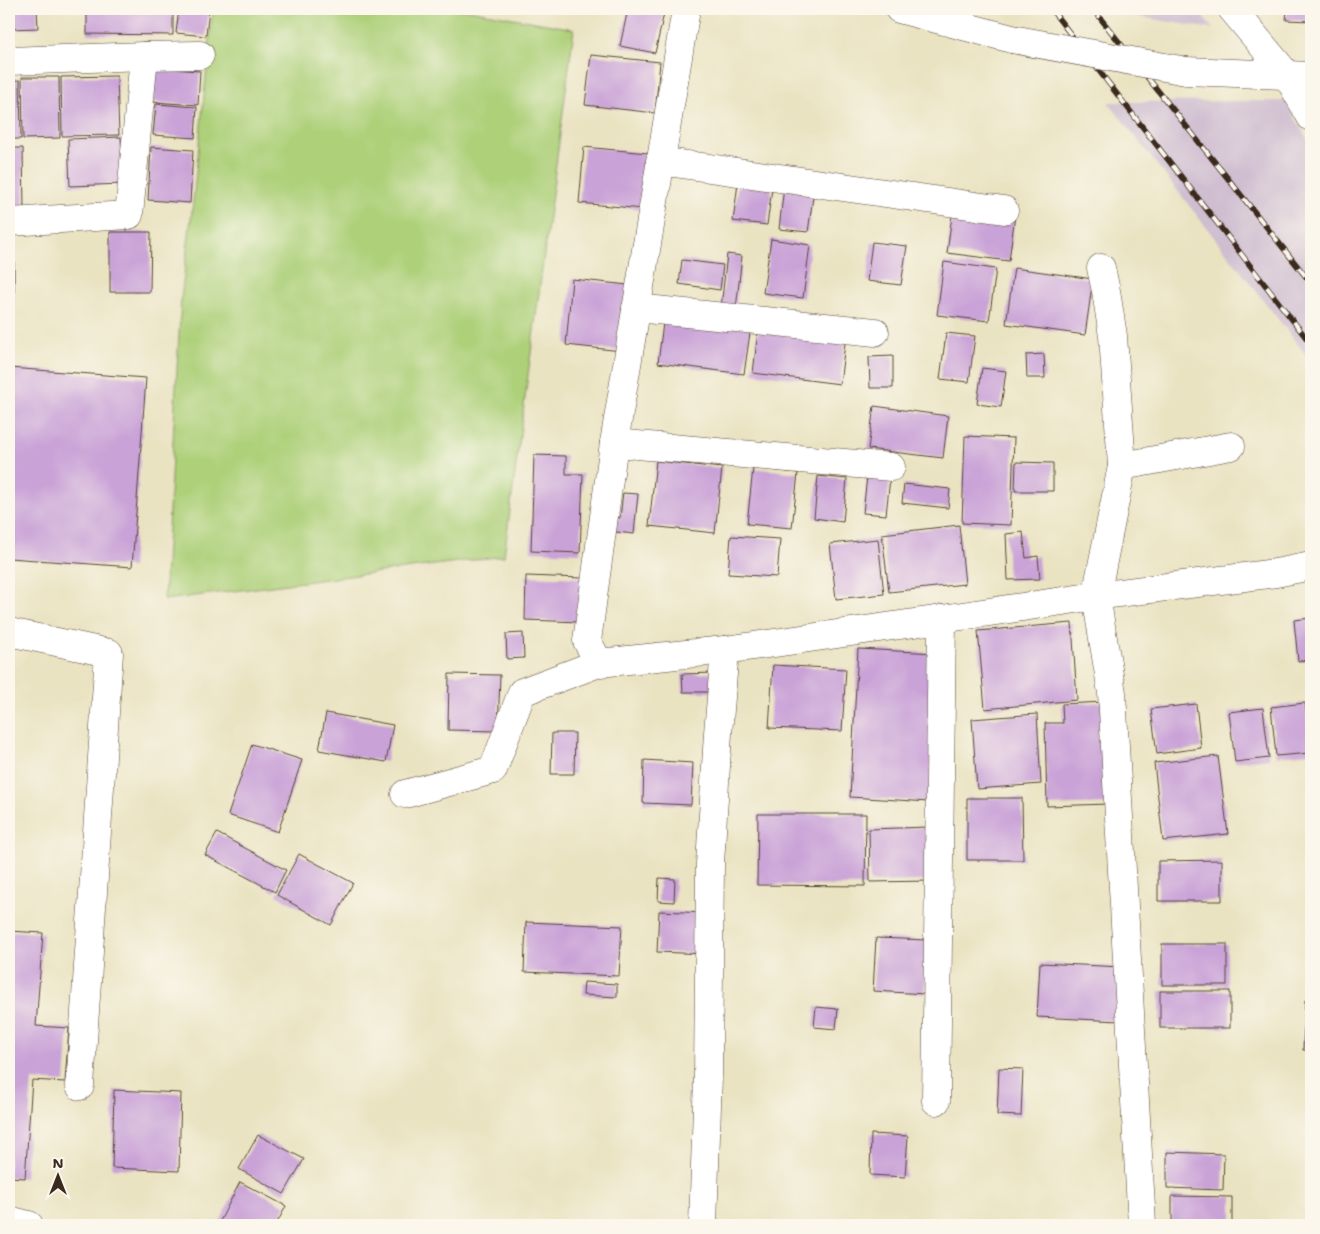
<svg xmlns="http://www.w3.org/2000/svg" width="1320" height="1234" font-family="'Shantell Sans',sans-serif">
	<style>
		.industrial { fill: #cfbdd0 }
		.green { fill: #add079; stroke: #747d4c }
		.building { fill: #c9a2d7 }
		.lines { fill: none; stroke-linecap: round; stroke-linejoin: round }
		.minor-casing { stroke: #554637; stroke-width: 29 }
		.minor { stroke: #fff; stroke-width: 28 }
		.rail-casing { stroke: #3b2a1e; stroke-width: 5.5 }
		.rail { stroke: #fbf7ec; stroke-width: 4; stroke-dasharray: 11; stroke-linecap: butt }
		.minor-bridge-casing { stroke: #554637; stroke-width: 29; stroke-linecap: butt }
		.minor-bridge { stroke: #fff; stroke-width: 28 }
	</style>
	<rect width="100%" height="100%" fill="#fbf7ec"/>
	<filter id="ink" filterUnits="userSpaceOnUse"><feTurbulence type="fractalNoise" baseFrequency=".02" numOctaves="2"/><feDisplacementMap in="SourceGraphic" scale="10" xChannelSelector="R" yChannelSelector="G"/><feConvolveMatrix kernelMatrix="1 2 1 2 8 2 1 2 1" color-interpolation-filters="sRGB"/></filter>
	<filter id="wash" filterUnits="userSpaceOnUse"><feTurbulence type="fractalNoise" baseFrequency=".0096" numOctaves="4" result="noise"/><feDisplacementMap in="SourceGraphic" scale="20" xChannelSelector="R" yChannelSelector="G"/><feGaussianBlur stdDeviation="1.12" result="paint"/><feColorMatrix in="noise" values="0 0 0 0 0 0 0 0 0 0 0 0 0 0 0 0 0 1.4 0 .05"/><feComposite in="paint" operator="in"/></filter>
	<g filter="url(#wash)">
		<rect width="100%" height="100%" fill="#eae3c2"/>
		<g class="industrial">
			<path d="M1091,9H1196L1213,29Z"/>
			<path d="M1285,101L1311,145V361L1108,102Z"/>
		</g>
		<path class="green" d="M213,9H463L574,29L504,556L164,600L181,299L192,211Z"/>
		<g id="blocks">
			<g class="building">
				<path d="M9,9H37L38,28L9,29Z"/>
				<path d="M87,9H173V35L87,34Z"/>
				<path d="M179,9H209L206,36L176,33Z"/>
				<path d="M628,9H665L655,53L620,46Z"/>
				<path d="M1287,9H1311V21L1286,20Z"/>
				<path d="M591,55L660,62L655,113L585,105Z"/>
				<path d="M156,68L200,71L198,105L153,102Z"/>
				<path d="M117,76L119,135L62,136L61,77Z"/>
				<path d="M22,77H59L60,138L23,139Z"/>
				<path d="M20,80L21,139H9V81Z"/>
				<path d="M156,104L197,107L195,138L153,135Z"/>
				<path d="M121,137L123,184L70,186L68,139Z"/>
				<path d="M151,147L193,150L190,203L148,200Z"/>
				<path d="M584,147L648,153L643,209L579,203Z"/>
				<path d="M9,148H23L24,210H9Z"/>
				<path d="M739,176L773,181L767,225L733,221Z"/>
				<path d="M784,187L814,190L808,232L779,229Z"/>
				<path d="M953,207L1015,215L1009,261L947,253Z"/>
				<path d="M110,232H151L150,292H110Z"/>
				<path d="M771,239L810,245L803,298L763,293Z"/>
				<path d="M872,242L907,246L901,285L867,281Z"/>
				<path d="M727,254L742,256L736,309L721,308Z"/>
				<rect x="9" y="257" width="5" height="46"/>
				<path d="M682,260L723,265L720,290L679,284Z"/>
				<path d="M944,262L996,269L989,321L937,315Z"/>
				<path d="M1014,268L1093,279L1085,335L1006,324Z"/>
				<path d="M572,279L628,285L622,351L566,345Z"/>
				<path d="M664,315L751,326L744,374L658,363Z"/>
				<path d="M759,323L846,335L840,384L753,373Z"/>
				<path d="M946,333L975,336L969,382L940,379Z"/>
				<path d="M1044,354L1045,378H1027L1026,355Z"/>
				<path d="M893,356V388H870L869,357Z"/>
				<path d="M9,368L146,378L132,567L9,558Z"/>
				<path d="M982,368L1006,371L1001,407L977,404Z"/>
				<path d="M874,406L948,416L943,458L868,449Z"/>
				<path d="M965,436L1014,438L1011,525L962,523Z"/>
				<path d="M534,455L566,456V474H583L580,553L531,551Z"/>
				<path d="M656,461L722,468L715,533L649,526Z"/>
				<path d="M1016,462L1053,463V491H1015Z"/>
				<path d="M753,468L798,473L792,528L747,524Z"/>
				<path d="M818,476L847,479L843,522L814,518Z"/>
				<path d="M867,476L890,478L886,515L863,513Z"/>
				<path d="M904,484L950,489L948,508L902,503Z"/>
				<path d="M623,493L638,494L634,534L608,531L609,517L620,518Z"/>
				<path d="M959,525L965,584L889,592L882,534Z"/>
				<path d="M1023,532L1026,558L1038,556L1040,579L1008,580L1006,534Z"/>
				<path d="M731,536L780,539L777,577L728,574Z"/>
				<path d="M878,539L884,594L836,599L830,544Z"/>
				<path d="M526,576L582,578L581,622L525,620Z"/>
				<path d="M1311,618V660L1298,661L1294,620Z"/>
				<path d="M1072,623L1077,700L985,709L978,631Z"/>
				<path d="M523,633L524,658L507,659L506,634Z"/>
				<path d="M858,649L936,653L929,802L850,797Z"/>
				<path d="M773,665L846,669L842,731L769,728Z"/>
				<path d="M715,673V692H683L682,674Z"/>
				<path d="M449,674L500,675L498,731L448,730Z"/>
				<path d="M1106,702L1109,804L1047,806L1045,723H1063L1062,704Z"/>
				<path d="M1305,703L1311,753L1276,756L1271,707Z"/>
				<path d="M1196,704L1201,748L1157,754L1151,709Z"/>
				<path d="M1263,708L1269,758L1235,762L1229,712Z"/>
				<path d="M326,713L393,725L386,762L319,750Z"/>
				<path d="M1037,714L1041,784L977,789L972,719Z"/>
				<path d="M552,733H575L574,774H551Z"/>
				<path d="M252,744L302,760L278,832L228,815Z"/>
				<path d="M1218,756L1228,834L1163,841L1154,763Z"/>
				<path d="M644,760L693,763L691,805L643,803Z"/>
				<path d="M967,798H1022L1023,860H967Z"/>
				<path d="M758,814H866L865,886L757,885Z"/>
				<path d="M929,827L931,881L870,882L869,829Z"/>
				<path d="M217,833L286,870L275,892L205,855Z"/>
				<path d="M299,854L353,883L331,925L277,895Z"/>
				<path d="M1222,860V901H1158V861Z"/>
				<path d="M659,878L675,879L674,902L658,901Z"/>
				<path d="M659,911L708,913L706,954L657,952Z"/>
				<path d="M526,922L622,926L619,976L524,972Z"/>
				<path d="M9,931L43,933L36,1026L69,1028L65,1082L32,1080L25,1178L9,1177Z"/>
				<path d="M876,938L927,940L925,994L873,991Z"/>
				<rect x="1162" y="944" width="65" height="41"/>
				<path d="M1040,963L1122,967L1119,1021L1037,1017Z"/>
				<path d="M584,982L617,984V997L583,995Z"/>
				<rect x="1160" y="991" width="70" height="37"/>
				<path d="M1305,1000H1311V1051L1303,1050Z"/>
				<path d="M816,1007L838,1009L836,1029L814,1027Z"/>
				<path d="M999,1068L1023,1069L1021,1116L997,1115Z"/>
				<path d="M114,1090L181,1093L179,1171L112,1168Z"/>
				<path d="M871,1134L908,1136L905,1177L870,1175Z"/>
				<path d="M258,1135L304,1159L284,1194L239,1169Z"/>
				<path d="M1167,1152L1224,1154L1223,1190L1167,1188Z"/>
				<path d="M240,1182L286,1206L276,1225H218Z"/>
				<path d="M1172,1196L1232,1197V1225H1172Z"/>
			</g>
		</g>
	</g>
	<g filter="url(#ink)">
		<use href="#blocks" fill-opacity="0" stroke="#554637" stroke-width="1"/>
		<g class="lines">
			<g class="minor-casing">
				<g id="minor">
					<path d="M899,9L1012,39"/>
					<path d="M1232,9L1287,75L1311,117"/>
					<path d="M9,61L144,56L200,55"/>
					<path d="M1186,71L1311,76"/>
					<path d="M660,161L1004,210"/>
					<path d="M9,222L129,215L144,56"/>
					<path d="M1101,268L1106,291L1113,336L1122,466L1096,596L1112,693L1142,1225"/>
					<path d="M636,308L875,332"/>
					<path d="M614,443L891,467"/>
					<path d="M1122,466L1231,446"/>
					<path d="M9,632L109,653L80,1086"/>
					<path d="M599,663L587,641L614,443L686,9"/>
					<path d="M405,794L493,770L522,692L599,663L725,650L942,619L1096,596L1276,573L1311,566"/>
					<path d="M936,1101L942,619"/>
					<path d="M9,1220L29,1225"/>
					<path d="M703,1225L708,1076L710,864L718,733L725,650"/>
				</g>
			</g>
			<use href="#minor" class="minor"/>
			<g class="rail-casing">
				<g id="rail">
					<path d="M1051,9L1311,344"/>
					<path d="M1093,9L1311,283"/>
				</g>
			</g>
			<use href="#rail" class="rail"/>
			<g class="minor-bridge-casing">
				<path id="minor-bridge" d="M1012,39L1186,71"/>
			</g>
			<use href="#minor-bridge" class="minor-bridge"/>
		</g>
	</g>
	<rect width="1320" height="1234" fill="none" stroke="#fbf7ec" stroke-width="30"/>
	<g transform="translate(58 1176)" stroke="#fbf7ec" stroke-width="4" paint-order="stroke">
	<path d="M0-4L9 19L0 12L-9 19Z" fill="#3b2a1e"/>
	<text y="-8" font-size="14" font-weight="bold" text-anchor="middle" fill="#3b2a1e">N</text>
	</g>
</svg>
